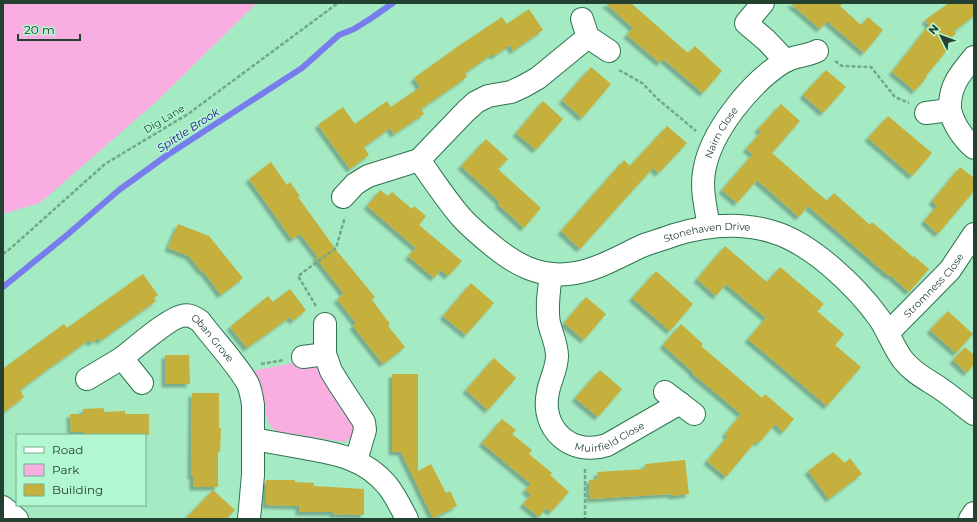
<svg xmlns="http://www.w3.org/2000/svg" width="977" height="522" font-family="Montserrat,sans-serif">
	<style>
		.green { fill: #f9aee2 }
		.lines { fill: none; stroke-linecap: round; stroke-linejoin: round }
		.stream { stroke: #787dee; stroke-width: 6 }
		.building { fill: #c5b03d; filter: url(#shadow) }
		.minor-casing { stroke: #2e7350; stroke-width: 24 }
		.tertiary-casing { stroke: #2e7350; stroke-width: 24 }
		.path { stroke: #72a889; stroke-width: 2.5; stroke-dasharray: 4 2; stroke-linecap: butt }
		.minor { stroke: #fff; stroke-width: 22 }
		.tertiary { stroke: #fff; stroke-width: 22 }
		.labels { text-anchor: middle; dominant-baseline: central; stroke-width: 3; stroke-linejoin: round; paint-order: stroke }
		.street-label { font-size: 10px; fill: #244030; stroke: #b1f7cf }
		.water-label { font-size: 11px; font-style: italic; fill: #2d0696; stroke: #b1f7cf }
	</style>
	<defs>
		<filter id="shadow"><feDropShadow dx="-3.5" dy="3.5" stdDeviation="1" flood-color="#0004"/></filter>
	</defs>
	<rect width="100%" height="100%" fill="#a4eac2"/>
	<g class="green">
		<path d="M3,3H257L157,101L40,203L3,214Z"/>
		<path d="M309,360L316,363L356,428L352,437L345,442L279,432C264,426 266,410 263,397C261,387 258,379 252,371Z"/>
	</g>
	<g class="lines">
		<path class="stream" d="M3,287L67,235L119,190L166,156L302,68L339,35L354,29L370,19L393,3"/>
	</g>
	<g class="building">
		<path d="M605,3H631L688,53L695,46L722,71L703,93L663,59L660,63L627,35L633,28Z"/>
		<path d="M790,3H843L840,6L861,25L868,17L883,30L864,53L827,21L820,29Z"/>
		<path d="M949,3H974V16L954,31L956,34L942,44L948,49L926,76L927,77L915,91L892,72L929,25L925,20Z"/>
		<path d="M529,9L543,30L513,51L510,45L494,56L492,54L465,73L467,77L421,109L424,114L394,134L390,128L364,147L369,155L350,169L318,125L343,107L355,124L387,101L391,107L420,87L414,78L460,45L502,17L507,24Z"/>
		<path d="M591,67L611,84L582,118L562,100Z"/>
		<path d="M826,70L846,87L823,113L803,95Z"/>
		<path d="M543,101L563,119L536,150L516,133Z"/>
		<path d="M781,104L800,121L772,153L827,201L834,193L870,225L872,222L913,257L914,256L929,269L909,292L890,275L889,276L808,206L799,217L757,180L737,203L722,190L753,154L746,149L761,132L758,129Z"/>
		<path d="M888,116L932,153L912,176L868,138Z"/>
		<path d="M667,126L687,143L659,173L653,168L580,249L561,231L624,160L630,166Z"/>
		<path d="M486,139L508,159L498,169L541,208L524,228L498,204L500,202L461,166Z"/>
		<path d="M271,162L287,185L290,182L300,196L298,197L337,251L375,297L372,300L390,324L388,326L405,347L383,364L353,326L356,323L337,299L344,294L316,258L318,257L300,234L293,239L291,238L249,179Z"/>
		<path d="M960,167L974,178V191L938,234L924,221L937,206L932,201Z"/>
		<path d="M380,190L388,196L392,192L412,209L414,206L426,216L419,225L462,261L448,276L441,270L434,278L408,256L416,248L367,206Z"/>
		<path d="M178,224L209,236L243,278L221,295L203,271L202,272L189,256L168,248Z"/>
		<path d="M725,246L767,282L780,267L824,304L817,311L844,334L835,345L861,367L827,406L748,339L766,318L726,284L716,296L697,279Z"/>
		<path d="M656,271L693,304L670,331L632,298Z"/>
		<path d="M143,274L158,295L154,298L156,301L100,341L98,338L91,343L89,340L48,369L20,390L24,397L3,413V367L4,368L64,324L67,328Z"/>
		<path d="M471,283L494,303L466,335L443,316Z"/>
		<path d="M290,289L306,310L293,321L290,317L247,348L230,327L268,296L273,302Z"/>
		<path d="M586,297L606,314L584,340L564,323Z"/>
		<path d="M948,311L973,334L956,353L930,330Z"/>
		<path d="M681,324L703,344L701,346L762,398L765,394L794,419L783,432L775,424L759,443L756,441L726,477L707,461L728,436L725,434L741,414L692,373L693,372L663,345Z"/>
		<path d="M965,347L974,355V364L967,373L953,360Z"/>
		<path d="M165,355H189L190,384H165Z"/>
		<path d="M494,358L516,378L488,410L466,390Z"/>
		<path d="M600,370L622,389L598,417L575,398Z"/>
		<path d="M392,374H418V471L431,464L446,493L450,491L457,506L433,518L401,452H392Z"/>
		<path d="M192,393H219V428H221L220,452H218V487H193V476H191Z"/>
		<path d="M104,408V412L125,411V414H149V435H84L83,432H71L70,414H83V409Z"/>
		<path d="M502,419L516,430L512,434L532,450L529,454L552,473L550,475L569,492L551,512L546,508L539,517L523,504L531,495L525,490L531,484L482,443Z"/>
		<path d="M833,452L845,463L850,458L862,474L829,499L808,471Z"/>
		<path d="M685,460L689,494L672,496V494L590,499L589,480L598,479L597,472L645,469V464Z"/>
		<path d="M266,480H295V482L314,483V486L364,489V515L333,514V512H299V506L266,505Z"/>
		<path d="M213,490L235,510L226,519H185Z"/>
	</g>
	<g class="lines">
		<g class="minor-casing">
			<g id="minor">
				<path d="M763,3L746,23L766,40L786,61"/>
				<path d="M582,19L588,37L609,51"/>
				<path d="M950,110C954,126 962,137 974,148"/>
				<path d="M926,113L950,110C949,86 959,75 974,57"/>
				<path id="s1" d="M419,160C433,179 446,200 462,218C471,228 482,237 493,246C515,264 538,277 568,274C594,272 618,257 642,246C652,242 664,239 674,235C706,225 741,222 773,232C811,243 856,286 879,318C888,331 893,347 903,360C913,373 928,380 941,389C953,397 963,406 974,414"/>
				<path d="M343,197L355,184L368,176L419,160L466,111L476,102L488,96L511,92L524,86L538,78L588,37"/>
				<path id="s2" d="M709,227C706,209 701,190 704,172C710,132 751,82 785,61C794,56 807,56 817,51"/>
				<path id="s3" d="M551,274C549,291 546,307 549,323C552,335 557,345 557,356C557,369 550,380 548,392C540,429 571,457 607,445L680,403"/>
				<path id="s4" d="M888,333L950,270L974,234"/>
				<path d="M325,354L331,371L339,384L364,422L365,430L356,461"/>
				<path d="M303,357L325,354V324"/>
				<path id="s5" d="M122,358C135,348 169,318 182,316C189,314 194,317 200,321C214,340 237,364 248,384C251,391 252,398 253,405V475L249,519"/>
				<path d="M87,379L122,358L142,383"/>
				<path d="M665,392L694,414"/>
				<path d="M253,439C270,442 287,445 304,448C337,454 364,458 387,485C395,495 401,507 407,519"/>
				<path d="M3,507L17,519"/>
			</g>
		</g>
		<g class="tertiary-casing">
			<path id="tertiary" d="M970,519L974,513"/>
		</g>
		<g class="path">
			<path d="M835,61L842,66L871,67L895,97L909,103"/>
			<path d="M619,70L642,83L659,100L696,131"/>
			<path d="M3,254L11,248L105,164L188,114L338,3"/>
			<path d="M316,306L298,276L336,248L345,217"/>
			<path d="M261,364L284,360"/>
			<path d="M585,469V519"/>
		</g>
		<use href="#minor" class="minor"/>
		<use href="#tertiary" class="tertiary"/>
	</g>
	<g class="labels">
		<g class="street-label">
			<text transform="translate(164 119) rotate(-31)">Dig Lane</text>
			<text stroke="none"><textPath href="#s2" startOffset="99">Nairn Close</textPath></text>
			<text stroke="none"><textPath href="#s1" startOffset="343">Stonehaven Drive</textPath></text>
			<text stroke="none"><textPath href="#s4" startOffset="66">Stromness Close</textPath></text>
			<text stroke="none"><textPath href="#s5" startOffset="114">Oban Grove</textPath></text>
			<text stroke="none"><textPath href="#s3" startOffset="223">Muirfield Close</textPath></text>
		</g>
		<g class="water-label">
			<text transform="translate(188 130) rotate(-33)">Spittle Brook</text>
		</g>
	</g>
	<rect width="977" height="522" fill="none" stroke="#244030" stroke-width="8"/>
	<rect x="16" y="434" width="130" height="72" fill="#b1f7cf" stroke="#79ae8f"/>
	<rect x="24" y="447" width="20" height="6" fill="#ffffff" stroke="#79ae8f"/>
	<text x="52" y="454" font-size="12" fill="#244030">Road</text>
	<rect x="24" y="464" width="20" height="12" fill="#f9aee2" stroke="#79ae8f"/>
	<text x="52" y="474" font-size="12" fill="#244030">Park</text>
	<rect x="24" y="484" width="20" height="12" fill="#c5b03d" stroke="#79ae8f"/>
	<text x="52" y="494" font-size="12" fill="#244030">Building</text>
	<g transform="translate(941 36) rotate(312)" stroke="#b1f7cf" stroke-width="3" paint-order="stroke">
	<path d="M0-3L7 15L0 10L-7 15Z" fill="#244030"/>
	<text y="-6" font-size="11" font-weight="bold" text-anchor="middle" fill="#244030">N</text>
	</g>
	<path d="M18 34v6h62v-6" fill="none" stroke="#244030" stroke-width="2"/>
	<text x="24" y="34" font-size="12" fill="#244030" stroke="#b1f7cf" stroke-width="3" paint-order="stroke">20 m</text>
</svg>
